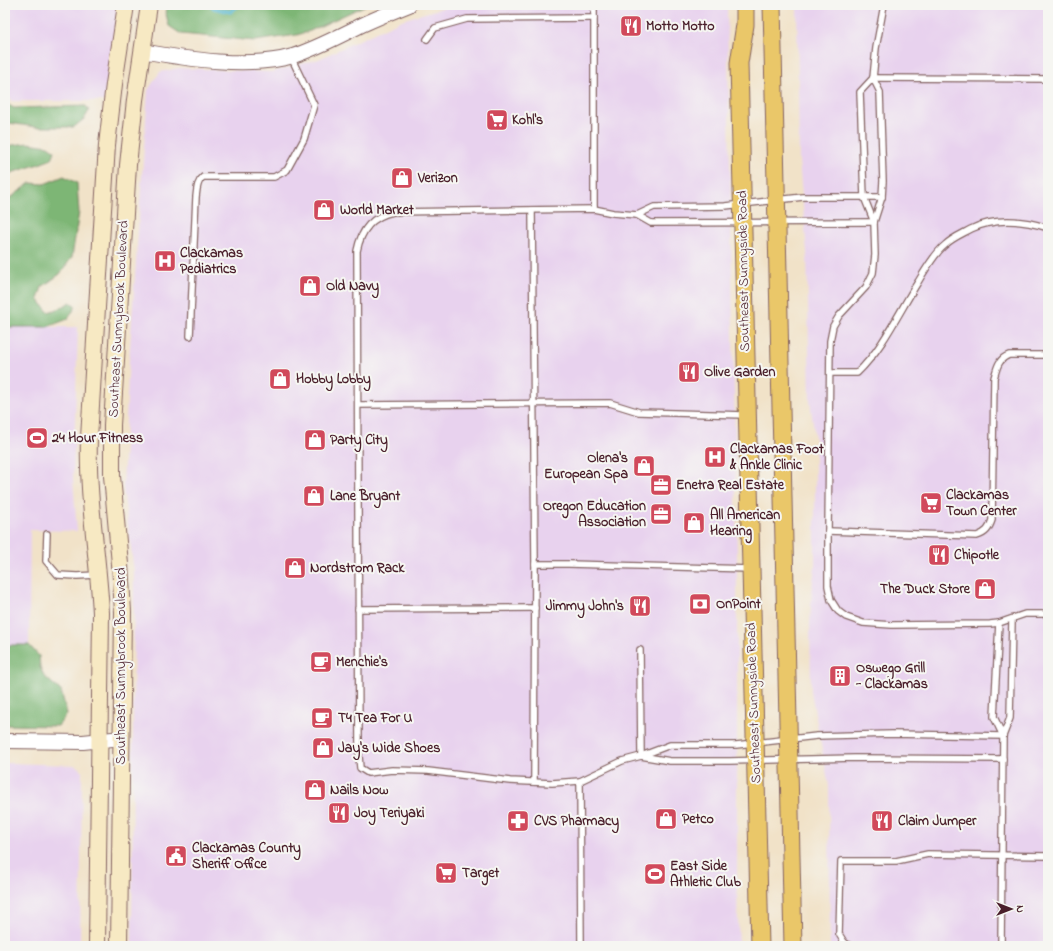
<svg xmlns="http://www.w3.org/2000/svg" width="1053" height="951" font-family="'Indie Flower',sans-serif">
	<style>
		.built { fill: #e8d2ee }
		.forest { fill: #7db674; stroke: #646a50 }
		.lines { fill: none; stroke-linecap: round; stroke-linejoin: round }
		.stream { stroke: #53b6d2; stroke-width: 3.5 }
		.service-casing { stroke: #846362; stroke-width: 8 }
		.tertiary-casing { stroke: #846362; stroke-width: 16 }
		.secondary-casing { stroke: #846362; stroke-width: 18 }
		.primary-casing { stroke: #846362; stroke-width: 19 }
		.service { stroke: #fff; stroke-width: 5.5 }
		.tertiary { stroke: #fff; stroke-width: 14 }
		.secondary { stroke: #f7e9c3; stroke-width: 16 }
		.primary { stroke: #eac769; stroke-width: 17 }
		.labels { text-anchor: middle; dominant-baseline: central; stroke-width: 4; stroke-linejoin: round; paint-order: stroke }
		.poi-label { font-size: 14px; font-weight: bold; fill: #4a1f2b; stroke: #f6f6f2; text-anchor: start }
		.street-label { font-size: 14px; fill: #4a1f2b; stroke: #f6f6f2 }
	</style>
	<rect width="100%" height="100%" fill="#f6f6f2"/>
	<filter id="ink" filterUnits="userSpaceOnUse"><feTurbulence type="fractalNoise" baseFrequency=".025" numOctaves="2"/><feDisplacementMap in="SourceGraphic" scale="8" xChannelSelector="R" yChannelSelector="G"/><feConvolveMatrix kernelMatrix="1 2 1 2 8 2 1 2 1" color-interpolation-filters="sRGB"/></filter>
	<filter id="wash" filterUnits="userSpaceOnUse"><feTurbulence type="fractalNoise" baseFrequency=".012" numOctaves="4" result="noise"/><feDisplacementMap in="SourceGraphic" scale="16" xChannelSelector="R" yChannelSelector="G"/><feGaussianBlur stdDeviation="0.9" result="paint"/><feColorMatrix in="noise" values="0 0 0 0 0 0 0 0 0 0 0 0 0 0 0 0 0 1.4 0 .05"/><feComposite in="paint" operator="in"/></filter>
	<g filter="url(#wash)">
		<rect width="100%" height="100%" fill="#f1e2c8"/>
		<g class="built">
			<path d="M5,5H118L104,101H12L5,91Z"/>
			<path d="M452,5H727L737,557V892L739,946H132L134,571L123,488L128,376L148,90L160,72L179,68L272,72L319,59L402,20Z"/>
			<path d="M797,5H1048V946H830L829,786L811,692L810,624L812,588L815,567V439L810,401L807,252L799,161Z"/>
			<path d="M5,327H78L73,479L77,531L30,530L29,645H5Z"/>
			<path d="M5,763L74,765L80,768L82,772L80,946H5Z"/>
		</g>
		<g class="forest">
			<path d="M167,5H366L310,31L297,35L255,41L181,34L169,26L166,14Z"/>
			<path d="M5,103L14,108L86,106L89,111L84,119L74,127H36L9,123L5,124Z"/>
			<path d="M28,143L48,146L55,151L52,159L39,164L5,175V146Z"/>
			<path d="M64,176L77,183L79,212L72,257L60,274L42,287L38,299L48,312L61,308L70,302L76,306L68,319L47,327H5V200L13,196L30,183L44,184Z"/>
			<path d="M5,645H29L39,656L40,667L44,676L61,691L67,714L58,726L5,725Z"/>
		</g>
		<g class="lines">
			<path class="stream" d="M211,5L214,8L230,12L239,5"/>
		</g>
	</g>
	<g filter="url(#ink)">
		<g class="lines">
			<g class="service-casing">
				<g id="service">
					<path d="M594,5V209"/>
					<path d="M884,5L876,48L873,78L880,92L883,181L882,197L874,222L875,255L873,273L866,287L839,316L833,326L830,341L828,531V586L831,600L838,611L846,617L863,623L892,625L990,624L999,623L1025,614H1048"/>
					<path d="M427,39L435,28L467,19L594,18"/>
					<path d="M873,78L1048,79"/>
					<path d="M873,78L860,92L864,197L874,222"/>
					<path d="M532,210L535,564"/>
					<path d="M637,215L654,207L725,206L803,197H882"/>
					<path d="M874,222L651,223L637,215L613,213L594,209L393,212C373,216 361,230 357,251L359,756L360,768L368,773L392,770L428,771L510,781L552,783L580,781L622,761L641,756L670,745H736L817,736L892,734L1003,736"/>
					<path d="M190,336L196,197C197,189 197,182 203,177H274L287,170L304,139L314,105L291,57"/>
					<path d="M830,373H857C883,348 899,312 918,282C925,270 935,253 945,245C952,238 962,234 971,229C996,217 1023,220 1048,228"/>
					<path d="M358,405L610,403L639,412L745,415"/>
					<path d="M828,531L977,536C986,533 989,529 992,520L994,378C997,368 998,359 1009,355H1048"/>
					<path d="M47,534L46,561L58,575L77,576L96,575"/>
					<path d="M358,609L535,608"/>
					<path d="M999,623L994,717L1003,736"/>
					<path d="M640,650L641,756"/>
					<path d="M641,756L670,761H730L855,758L1003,759"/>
					<path d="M580,781L581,946"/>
					<path d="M534,782L535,564H569L750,569"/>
					<path d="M850,946L844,942L839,934L841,861H896L928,854L1048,856"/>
					<path d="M1001,946L1003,736L1010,718L1012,620"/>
				</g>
			</g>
			<g class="tertiary-casing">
				<g id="tertiary">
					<path d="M142,51C186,59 250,69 293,56C318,48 341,35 364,24C379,17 394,11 409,5"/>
					<path d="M5,741L83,742L122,738"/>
				</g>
			</g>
			<g class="secondary-casing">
				<g id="secondary">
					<path d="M97,946L101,613C98,555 87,497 89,438L107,145L114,84L126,5"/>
					<path d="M119,946L123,612L120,564L112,476V425L128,165L135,100L149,5"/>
				</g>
			</g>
			<g class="primary-casing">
				<g id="primary">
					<path d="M745,5V25L739,63L760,946"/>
					<path d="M772,5L793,946"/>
				</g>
			</g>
			<use href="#service" class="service"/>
			<use href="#tertiary" class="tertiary"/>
			<use href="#secondary" class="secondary"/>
			<use href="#primary" class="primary"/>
		</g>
	</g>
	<defs>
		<g id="restaurant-square" transform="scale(1.15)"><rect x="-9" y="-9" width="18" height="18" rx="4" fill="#d1495b" stroke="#f6f6f2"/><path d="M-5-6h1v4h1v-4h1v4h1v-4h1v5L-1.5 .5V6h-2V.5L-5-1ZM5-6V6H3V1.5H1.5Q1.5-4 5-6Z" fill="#fff"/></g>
		<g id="supermarket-square" transform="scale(1.15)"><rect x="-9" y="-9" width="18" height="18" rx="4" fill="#d1495b" stroke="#f6f6f2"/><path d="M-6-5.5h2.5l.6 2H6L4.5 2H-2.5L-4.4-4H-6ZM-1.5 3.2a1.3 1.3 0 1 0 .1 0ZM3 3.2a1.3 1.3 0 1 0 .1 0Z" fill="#fff"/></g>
		<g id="shop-square" transform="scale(1.15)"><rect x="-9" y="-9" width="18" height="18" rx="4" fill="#d1495b" stroke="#f6f6f2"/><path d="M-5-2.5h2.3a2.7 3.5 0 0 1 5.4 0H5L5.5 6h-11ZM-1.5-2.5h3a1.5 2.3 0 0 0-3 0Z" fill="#fff"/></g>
		<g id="hospital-square" transform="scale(1.15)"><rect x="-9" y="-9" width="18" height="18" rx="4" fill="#d1495b" stroke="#f6f6f2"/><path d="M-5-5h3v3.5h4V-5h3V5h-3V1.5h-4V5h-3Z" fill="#fff"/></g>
		<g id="stadium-square" transform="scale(1.15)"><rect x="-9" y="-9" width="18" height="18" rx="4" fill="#d1495b" stroke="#f6f6f2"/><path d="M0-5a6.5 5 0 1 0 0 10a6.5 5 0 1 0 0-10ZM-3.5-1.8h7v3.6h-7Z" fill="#fff"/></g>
		<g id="office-square" transform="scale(1.15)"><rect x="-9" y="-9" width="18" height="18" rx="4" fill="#d1495b" stroke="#f6f6f2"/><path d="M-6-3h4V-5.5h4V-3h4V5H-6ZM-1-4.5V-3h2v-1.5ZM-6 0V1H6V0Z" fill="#fff"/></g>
		<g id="bank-square" transform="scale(1.15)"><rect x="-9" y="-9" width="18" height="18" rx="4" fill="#d1495b" stroke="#f6f6f2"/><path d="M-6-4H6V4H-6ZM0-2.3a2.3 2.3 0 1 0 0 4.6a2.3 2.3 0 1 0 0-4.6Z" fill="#fff"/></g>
		<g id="cafe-square" transform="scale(1.15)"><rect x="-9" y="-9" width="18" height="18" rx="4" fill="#d1495b" stroke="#f6f6f2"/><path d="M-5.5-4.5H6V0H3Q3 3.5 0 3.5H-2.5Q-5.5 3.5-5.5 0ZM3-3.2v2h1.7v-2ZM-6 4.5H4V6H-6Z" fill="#fff"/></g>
		<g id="building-square" transform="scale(1.15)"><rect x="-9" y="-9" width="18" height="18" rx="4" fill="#d1495b" stroke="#f6f6f2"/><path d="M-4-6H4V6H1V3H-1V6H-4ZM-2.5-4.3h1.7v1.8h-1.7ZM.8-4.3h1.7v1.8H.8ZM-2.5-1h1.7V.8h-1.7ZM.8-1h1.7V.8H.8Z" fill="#fff"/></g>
		<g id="pharmacy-square" transform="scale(1.15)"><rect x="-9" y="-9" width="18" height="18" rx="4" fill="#d1495b" stroke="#f6f6f2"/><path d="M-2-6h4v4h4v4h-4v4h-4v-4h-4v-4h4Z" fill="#fff"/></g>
		<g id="civic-square" transform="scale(1.15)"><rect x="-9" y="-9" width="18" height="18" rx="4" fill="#d1495b" stroke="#f6f6f2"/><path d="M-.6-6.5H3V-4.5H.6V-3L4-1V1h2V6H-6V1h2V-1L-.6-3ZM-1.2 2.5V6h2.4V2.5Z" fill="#fff"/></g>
	</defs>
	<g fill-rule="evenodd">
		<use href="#restaurant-square" x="631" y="26"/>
		<use href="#supermarket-square" x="497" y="120"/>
		<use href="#shop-square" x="402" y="178"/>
		<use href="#shop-square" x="324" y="210"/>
		<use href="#hospital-square" x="165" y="261"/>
		<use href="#shop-square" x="310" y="286"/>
		<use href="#restaurant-square" x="689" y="372"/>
		<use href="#shop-square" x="280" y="379"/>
		<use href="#stadium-square" x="37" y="438"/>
		<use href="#shop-square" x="315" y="440"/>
		<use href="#hospital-square" x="715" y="457"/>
		<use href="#shop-square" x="644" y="466"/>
		<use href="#office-square" x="661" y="485"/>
		<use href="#shop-square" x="314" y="496"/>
		<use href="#supermarket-square" x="931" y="503"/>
		<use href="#office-square" x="661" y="514"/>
		<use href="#shop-square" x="694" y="523"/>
		<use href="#restaurant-square" x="939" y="555"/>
		<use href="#shop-square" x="295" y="568"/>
		<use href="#shop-square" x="985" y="589"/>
		<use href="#bank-square" x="700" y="604"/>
		<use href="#restaurant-square" x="640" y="606"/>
		<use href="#cafe-square" x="321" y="662"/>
		<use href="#building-square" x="840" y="676"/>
		<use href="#cafe-square" x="322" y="718"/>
		<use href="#shop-square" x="323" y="748"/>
		<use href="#shop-square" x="315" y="790"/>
		<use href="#restaurant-square" x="339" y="813"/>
		<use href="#shop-square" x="666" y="819"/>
		<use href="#pharmacy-square" x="518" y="821"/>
		<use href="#restaurant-square" x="882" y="821"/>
		<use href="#civic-square" x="176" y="856"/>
		<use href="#supermarket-square" x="446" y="873"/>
		<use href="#stadium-square" x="655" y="874"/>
	</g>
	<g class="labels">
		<g class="poi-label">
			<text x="646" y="26">Motto Motto</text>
			<text x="512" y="120">Kohl's</text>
			<text x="418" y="178">Verizon</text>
			<text x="340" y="210">World Market</text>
			<text x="180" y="253">Clackamas<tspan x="180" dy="16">Pediatrics</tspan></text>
			<text x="326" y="286">Old Navy</text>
			<text x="704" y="372">Olive Garden</text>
			<text x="296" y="379">Hobby Lobby</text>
			<text x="52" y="438">24 Hour Fitness</text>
			<text x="330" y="440">Party City</text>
			<text x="730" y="449">Clackamas Foot<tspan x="730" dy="16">&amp; Ankle Clinic</tspan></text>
			<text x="628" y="458" text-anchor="end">Olena's<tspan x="628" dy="16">European Spa</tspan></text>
			<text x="676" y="485">Enetra Real Estate</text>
			<text x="946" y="495">Clackamas<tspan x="946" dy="16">Town Center</tspan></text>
			<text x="330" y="496">Lane Bryant</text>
			<text x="646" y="506" text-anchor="end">Oregon Education<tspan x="646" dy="16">Association</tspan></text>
			<text x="710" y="515">All American<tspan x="710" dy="16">Hearing</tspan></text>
			<text x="954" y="555">Chipotle</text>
			<text x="310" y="568">Nordstrom Rack</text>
			<text x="970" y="589" text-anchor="end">The Duck Store</text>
			<text x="716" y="604">OnPoint</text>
			<text x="624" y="606" text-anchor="end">Jimmy John's</text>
			<text x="336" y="662">Menchie's</text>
			<text x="856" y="668">Oswego Grill<tspan x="856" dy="16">- Clackamas</tspan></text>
			<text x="338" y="718">T4 Tea For U</text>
			<text x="338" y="748">Jay's Wide Shoes</text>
			<text x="330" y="790">Nails Now</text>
			<text x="354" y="813">Joy Teriyaki</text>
			<text x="682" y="819">Petco</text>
			<text x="534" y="821">CVS Pharmacy</text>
			<text x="898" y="821">Claim Jumper</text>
			<text x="192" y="848">Clackamas County<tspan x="192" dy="16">Sheriff Office</tspan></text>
			<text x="670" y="866">East Side<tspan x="670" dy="16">Athletic Club</tspan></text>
			<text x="462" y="873">Target</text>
		</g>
		<g class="street-label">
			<text transform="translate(744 271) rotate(-91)">Southeast Sunnyside Road</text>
			<text transform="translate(119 319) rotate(-87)">Southeast Sunnybrook Boulevard</text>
			<text transform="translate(121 666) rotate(-90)">Southeast Sunnybrook Boulevard</text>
			<text transform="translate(754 703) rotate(-92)">Southeast Sunnyside Road</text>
		</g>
	</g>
	<rect width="1053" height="951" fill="none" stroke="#f6f6f2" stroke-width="20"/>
	<g transform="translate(1011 909) rotate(90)" stroke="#f6f6f2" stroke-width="3" paint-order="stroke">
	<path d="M0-3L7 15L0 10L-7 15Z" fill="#4a1f2b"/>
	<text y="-6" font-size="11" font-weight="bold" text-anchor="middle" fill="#4a1f2b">N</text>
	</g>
</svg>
